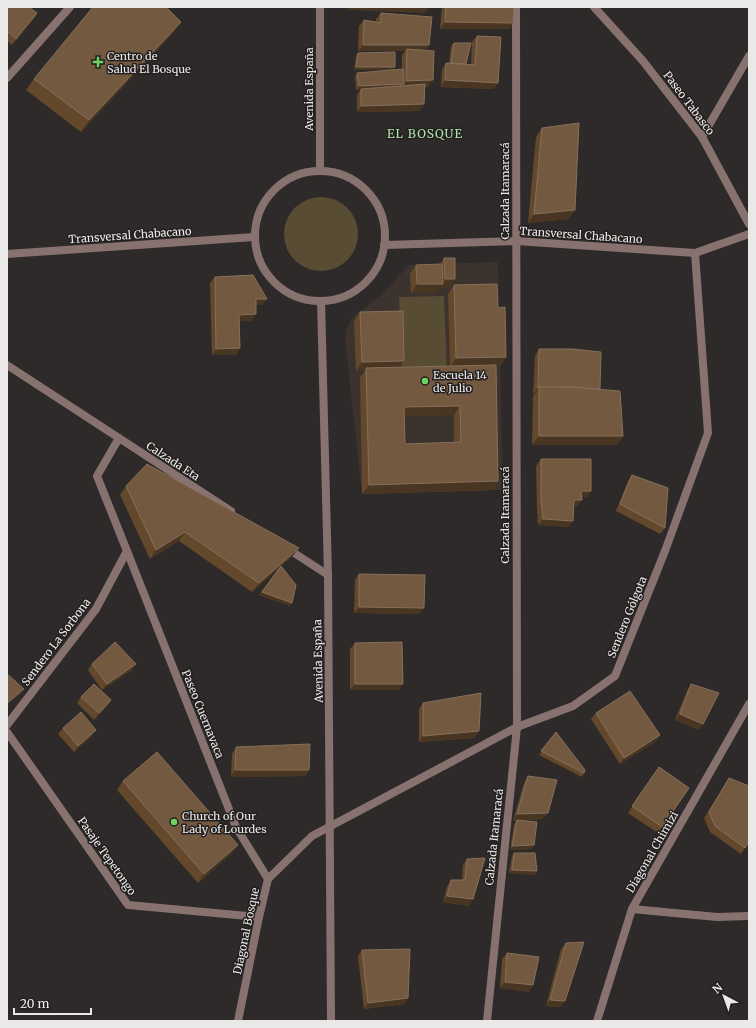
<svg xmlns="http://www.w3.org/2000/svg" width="756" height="1028" font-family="Merriweather,serif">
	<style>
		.built { fill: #3c332f }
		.green { fill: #584c34 }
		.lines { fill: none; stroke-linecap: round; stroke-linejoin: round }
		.minor { stroke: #887270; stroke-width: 8 }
		.wall { fill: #64482c; fill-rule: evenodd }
		.shaded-wall { fill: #483522 }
		.building { fill: #735940; stroke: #86705b; fill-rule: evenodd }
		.poi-dot { fill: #6cd362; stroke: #23201f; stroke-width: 1.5 }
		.labels { text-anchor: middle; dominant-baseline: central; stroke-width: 3; stroke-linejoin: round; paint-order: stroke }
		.poi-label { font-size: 11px; fill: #ebe9e8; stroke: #23201f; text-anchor: start }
		.street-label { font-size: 11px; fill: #ebe9e8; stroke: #23201f }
		.neighbourhood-label { font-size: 12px; letter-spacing: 1px; fill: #ace3a6; stroke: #23201f }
	</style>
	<rect width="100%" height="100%" fill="#2d2a29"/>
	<path class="built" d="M498,262L503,490L362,494L345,338L347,327L354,316L380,296L409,265Z"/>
	<g class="green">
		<circle cx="321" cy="234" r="37"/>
		<path d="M444,296L447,372L402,374L399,297Z"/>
	</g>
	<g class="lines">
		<g class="minor">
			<path d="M320,7V171"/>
			<path d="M594,7L643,61L702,137L749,224"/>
			<path d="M7,78L70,7"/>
			<path d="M702,137L749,56"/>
			<circle cx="320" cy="236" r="65"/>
			<path d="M384,245L516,241L695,253L749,234"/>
			<path d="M7,254L254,237"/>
			<path d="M321,301L328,575L331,1021"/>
			<path d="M7,365L231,511"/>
			<path d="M285,547L328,575"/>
			<path d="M127,551L236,827L268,879"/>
			<path d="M7,725L96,609L127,551L97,476L119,438"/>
			<path d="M7,732L128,905L259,917"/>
			<path d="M632,909L717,917L749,916"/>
			<path d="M238,1021L259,917L268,879L312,836L517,727L573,706L615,676L665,551L708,433L695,253"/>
			<path d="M487,1021L517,727L516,7"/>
			<path d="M597,1021L632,909L749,704"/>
		</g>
	</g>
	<g class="wall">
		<path d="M7,7L37,13L12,45L7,41Z"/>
		<path d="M442,7H514L509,29H440Z"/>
		<path d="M381,13L426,50L428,87H425L420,111L357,112V95L361,89L356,90L355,76L357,73L402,70V55L405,51H358L359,26L364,20L376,22V19Z"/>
		<path d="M173,33L81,132L26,90L34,79Z"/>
		<path d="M477,36L498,83L493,89L441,87L442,70L446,63L449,64L451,46L454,43L466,64L471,65L472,42Z"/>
		<path d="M358,53L395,67L393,70H354L356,56Z"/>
		<path d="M542,128L569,219L528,223L536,137Z"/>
		<path d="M444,258L455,279L449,288H439L436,293H411L410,274L416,265H440Z"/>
		<path d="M215,277L262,305H256V314L251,321H239L240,348L236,355H212L210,283Z"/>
		<path d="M454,285L498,308L506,357L500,366H496L498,481L492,490L362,494L360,377L365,371H356L354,321L360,312L404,361L399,367L450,366L448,294ZM454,415V443L405,444L404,416Z"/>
		<path d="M539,349L600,389L623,436L617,445H532L533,396L535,394H533L535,356Z"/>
		<path d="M541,459L591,491L587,497H582V500L577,506H573L569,527L538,525L537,507L536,466Z"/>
		<path d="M632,475L665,528L660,534L616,511L628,481Z"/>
		<path d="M126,486L292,557L281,566L292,603L290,606L259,595L278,569L252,592L179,541L150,559L120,495Z"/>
		<path d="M359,574L419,614L354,613L355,580Z"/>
		<path d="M355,643L403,684L398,690H350V649Z"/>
		<path d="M92,664L132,670L102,690L88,670Z"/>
		<path d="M691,684L703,724L699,730L675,720L687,691Z"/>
		<path d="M81,697L111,700L107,706L94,720L77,703Z"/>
		<path d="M423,703L475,738L419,742V709Z"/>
		<path d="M596,713L660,735L655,742L620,764L591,719Z"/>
		<path d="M63,728L92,736L74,752L58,734Z"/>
		<path d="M556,732L584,773L582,777L539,755Z"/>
		<path d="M236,747L309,770L305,776L231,777L232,754Z"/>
		<path d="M659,767L689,788L658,833L628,813Z"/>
		<path d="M528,776L543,819L513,821L524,783Z"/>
		<path d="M729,778L749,842L741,854L710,832L704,818Z"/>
		<path d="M123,781L231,854L198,883L117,790Z"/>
		<path d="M517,820L532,849L510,850L514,824Z"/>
		<path d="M514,853L535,875L509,873L512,856Z"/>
		<path d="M467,859L469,906L443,902L447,887L451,880H462L463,865Z"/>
		<path d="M566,943L561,1007L546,1006L561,949Z"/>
		<path d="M362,950L404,1004L364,1009L358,956Z"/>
		<path d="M507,953L529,992L500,988L502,959Z"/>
	</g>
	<g class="shaded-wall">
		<path d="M349,7H429L425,13L347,10Z"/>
		<path d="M37,13L33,20L12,45L16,39Z"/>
		<path d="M181,22L173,33L81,132L89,120Z"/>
		<path d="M445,22L513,23L509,29H440Z"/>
		<path d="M363,45H429L425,52L407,49L405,51H358Z"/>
		<path d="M356,67H395L393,70H354Z"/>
		<path d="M433,80L428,87H402L406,81Z"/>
		<path d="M445,80L498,83L493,89L441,87Z"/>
		<path d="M404,84L402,87L356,90L359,86Z"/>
		<path d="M424,104L420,111L357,112L361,106Z"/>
		<path d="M575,210L569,219L528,223L534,214Z"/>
		<path d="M445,279H455L449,288H439L436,293H411L417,284H442Z"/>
		<path d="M256,299H267L262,305H251Z"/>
		<path d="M256,314L251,321H235L239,315Z"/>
		<path d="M240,348L236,355H212L216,349Z"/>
		<path d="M506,357L500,366L450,367L456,358Z"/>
		<path d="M404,361L398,370L366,368L365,371H356L362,362Z"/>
		<path d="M538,388H539L535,394H533Z"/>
		<path d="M460,406L454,415L398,416L404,407Z"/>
		<path d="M539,436H623L617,445H532Z"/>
		<path d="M498,481L492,490L362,494L369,485Z"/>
		<path d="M581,491H591L587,497H577Z"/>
		<path d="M574,500H582L577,506H569Z"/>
		<path d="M543,519L573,521L569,527L538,525Z"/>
		<path d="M185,532L179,541L150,559L156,550Z"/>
		<path d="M299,548L292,557L252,592L259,583Z"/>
		<path d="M262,592L292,603L290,606L259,595Z"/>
		<path d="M359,607L424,608L419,614L354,613Z"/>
		<path d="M136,664L132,670L102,690L107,684Z"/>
		<path d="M355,684H403L398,690H350Z"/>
		<path d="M24,689L19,695L7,705V703Z"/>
		<path d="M111,700L107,706L94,720L99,713Z"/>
		<path d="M680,714L703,724L699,730L675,720Z"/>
		<path d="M96,730L92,736L74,752L78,746Z"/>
		<path d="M479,731L475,738L419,742L423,736Z"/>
		<path d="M660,735L655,742L620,764L624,758Z"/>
		<path d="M235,770H309L305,776L231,777Z"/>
		<path d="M548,813L543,819L513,821L517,814Z"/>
		<path d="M238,845L231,854L198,883L204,874Z"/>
		<path d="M534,845L532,849L510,850L512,846Z"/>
		<path d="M512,870L537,871L535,875L509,873Z"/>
		<path d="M447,896L473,899L469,906L443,902Z"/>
		<path d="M505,982L533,985L529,992L500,988Z"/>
		<path d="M408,998L404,1004L364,1009L368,1003Z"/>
		<path d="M550,1000L565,1001L561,1007L546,1006Z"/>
	</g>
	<g class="building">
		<path d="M7,7H29L37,13L16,39L7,31Z"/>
		<path d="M93,7H166L181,22L89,120L34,79Z"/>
		<path d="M446,7H514L513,23L445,22Z"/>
		<path d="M381,13L432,17L429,45H363L364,20L381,23Z"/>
		<path d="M477,36L501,37L498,83L445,80L446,63L475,65Z"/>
		<path d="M454,43H471L466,64L451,63Z"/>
		<path d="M407,49L434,51L433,80L406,81Z"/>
		<path d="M395,52V67H356L358,53Z"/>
		<path d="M403,69L404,84L359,86L357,73Z"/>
		<path d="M425,84L424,104L361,106V89Z"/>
		<path d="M579,123L575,210L534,214L542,128Z"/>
		<path d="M444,258H455V279H445Z"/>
		<path d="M442,264L443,284H417L416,265Z"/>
		<path d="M253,275L267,299H256V314L239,315L240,348L216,349L215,277Z"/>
		<path d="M497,284L498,308L505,307L506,357L456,358L454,285Z"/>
		<path d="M403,311L404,361L362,362L360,312Z"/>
		<path d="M539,349H573L601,352L600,389L569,387L538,388Z"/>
		<path d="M496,365L498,481L369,485L366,368ZM460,406L461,442L405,444L404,407Z"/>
		<path d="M539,387H569L620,391L623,436H539Z"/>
		<path d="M541,459H591V491H581L582,500H574L573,521L543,519L541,500Z"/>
		<path d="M147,464L299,548L259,583L185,532L156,550L126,486Z"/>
		<path d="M632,475L668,488L665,528L620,504Z"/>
		<path d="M281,566L296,585L292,603L262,592Z"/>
		<path d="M359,574L425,575L424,608L359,607Z"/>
		<path d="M115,642L136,664L107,684L92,664Z"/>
		<path d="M402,642L403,684H355V643Z"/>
		<path d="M7,674L24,689L7,703Z"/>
		<path d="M94,684L111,700L99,713L81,697Z"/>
		<path d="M691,684L719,693L703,724L680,714Z"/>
		<path d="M630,691L660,735L624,758L596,713Z"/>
		<path d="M481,693L479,731L423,736V703Z"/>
		<path d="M81,712L96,730L78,746L63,728Z"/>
		<path d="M556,732L585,770L584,773L541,751Z"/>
		<path d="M310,744L309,770H235L236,747Z"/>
		<path d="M157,752L238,845L204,874L123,781Z"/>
		<path d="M659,767L689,788L662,827L632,806Z"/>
		<path d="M528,776L557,780L548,813L517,814Z"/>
		<path d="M729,778L749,786V842L745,848L715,826L709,812Z"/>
		<path d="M517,820L537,822L534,845L512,846Z"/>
		<path d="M514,853H535L537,871L512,870Z"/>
		<path d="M485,858L473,899L447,896L451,880H465L467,859Z"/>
		<path d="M584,942L565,1001L550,1000L566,943Z"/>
		<path d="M410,949L408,998L368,1003L362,950Z"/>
		<path d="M507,953L539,957L533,985L505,982Z"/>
	</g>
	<g class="poi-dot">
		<path d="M96 56h4v4h4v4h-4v4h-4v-4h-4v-4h4z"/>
		<circle cx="425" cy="381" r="4"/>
		<circle cx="174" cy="822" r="4"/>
	</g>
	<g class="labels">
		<g class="poi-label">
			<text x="107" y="56">Centro de<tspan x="107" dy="13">Salud El Bosque</tspan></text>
			<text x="433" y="375">Escuela 14<tspan x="433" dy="13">de Julio</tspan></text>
			<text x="182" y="816">Church of Our<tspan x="182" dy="13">Lady of Lourdes</tspan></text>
		</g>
		<g class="street-label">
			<text transform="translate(309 89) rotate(-90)">Avenida España</text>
			<text transform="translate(689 103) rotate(53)">Paseo Tabasco</text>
			<text transform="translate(505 191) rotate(-90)">Calzada Itamaracá</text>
			<text transform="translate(130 235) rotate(-4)">Transversal Chabacano</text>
			<text transform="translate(581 235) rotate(4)">Transversal Chabacano</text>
			<text transform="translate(173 461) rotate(33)">Calzada Eta</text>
			<text transform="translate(505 515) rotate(-90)">Calzada Itamaracá</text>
			<text transform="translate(627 617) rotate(-68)">Sendero Gólgota</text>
			<text transform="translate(56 642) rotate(-53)">Sendero La Sorbona</text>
			<text transform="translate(318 661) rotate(-91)">Avenida España</text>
			<text transform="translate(203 714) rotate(68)">Paseo Cuernavaca</text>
			<text transform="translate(494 837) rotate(-84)">Calzada Itamaracá</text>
			<text transform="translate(652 852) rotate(-60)">Diagonal Chimizi</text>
			<text transform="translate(107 856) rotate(55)">Pasaje Tepetongo</text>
			<text transform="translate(246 931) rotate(-78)">Diagonal Bosque</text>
		</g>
		<g class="neighbourhood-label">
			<text x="425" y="133">EL BOSQUE</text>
		</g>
	</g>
	<rect width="756" height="1028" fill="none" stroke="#ebe9e8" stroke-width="16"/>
	<g transform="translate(724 996) rotate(319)" stroke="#23201f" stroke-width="3" paint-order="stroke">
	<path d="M0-3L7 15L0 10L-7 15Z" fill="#ebe9e8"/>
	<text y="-6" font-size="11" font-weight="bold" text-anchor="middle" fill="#ebe9e8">N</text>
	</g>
	<path d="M14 1008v6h77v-6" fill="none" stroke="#ebe9e8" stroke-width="2"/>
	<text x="20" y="1008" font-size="12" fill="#ebe9e8" stroke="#23201f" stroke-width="3" paint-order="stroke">20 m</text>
</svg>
